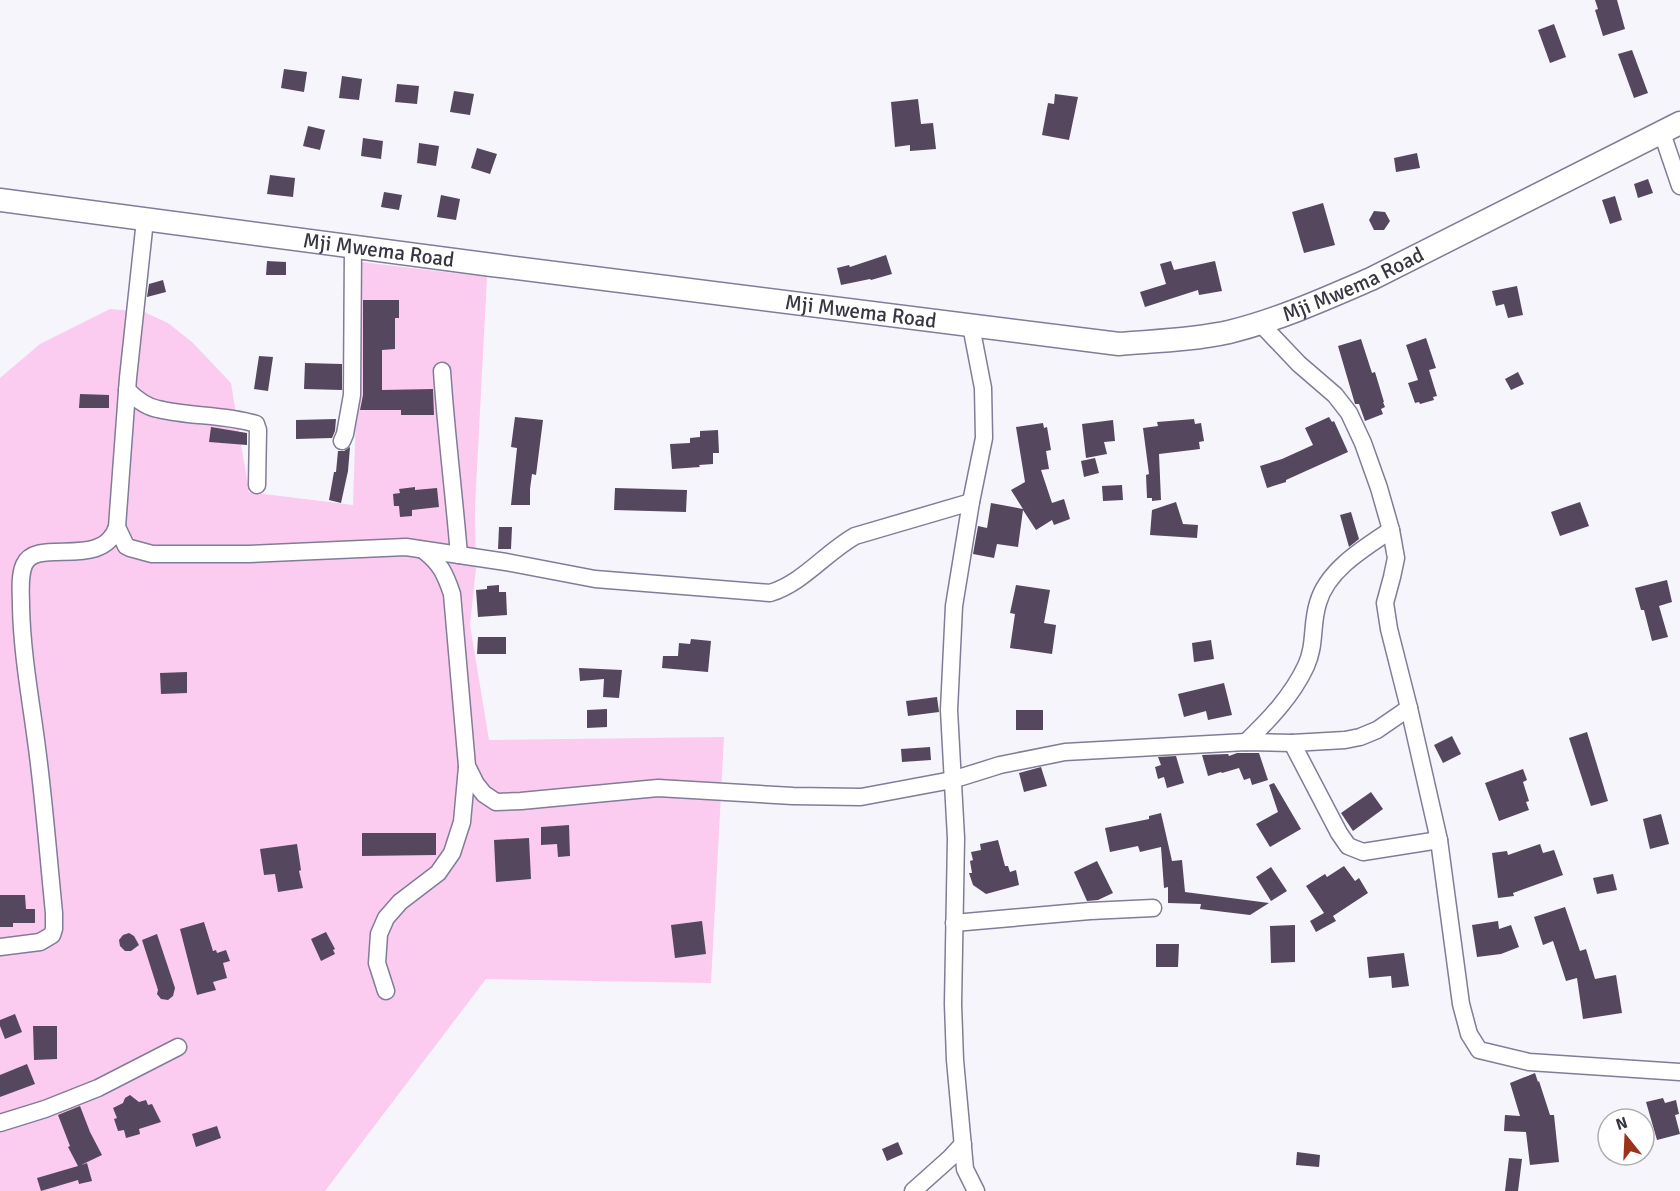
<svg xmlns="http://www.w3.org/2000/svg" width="1680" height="1191" font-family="Signika,sans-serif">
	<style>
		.green { fill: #fbccf0 }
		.building { fill: #55475d }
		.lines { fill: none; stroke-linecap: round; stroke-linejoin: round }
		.minor-casing { stroke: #817c97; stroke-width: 19 }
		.secondary-casing { stroke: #817c97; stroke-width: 25 }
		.minor { stroke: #fff; stroke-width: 16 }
		.secondary { stroke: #fff; stroke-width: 22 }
		.labels { text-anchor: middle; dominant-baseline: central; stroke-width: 6; stroke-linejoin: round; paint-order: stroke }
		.street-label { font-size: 21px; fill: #383642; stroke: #fff }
	</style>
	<rect width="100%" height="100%" fill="#f6f5fb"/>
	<path class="green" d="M361,262L487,277L475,507L476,568L470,625L489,740L724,737L711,983L486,979L325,1191H0V378L40,344L110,309L144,312L168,323L192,342L231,383L249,492L353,505Z"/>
	<g class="building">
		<path d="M1595,0H1617L1625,29L1603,36L1595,10L1598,9Z"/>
		<path d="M1554,24L1566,57L1550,63L1538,30Z"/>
		<path d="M1632,50L1648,93L1634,98L1618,54Z"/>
		<path d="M284,69L307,72L304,92L281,88Z"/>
		<path d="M342,76L362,79L359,100L339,98Z"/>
		<path d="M397,84L419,86L417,104L395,102Z"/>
		<path d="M454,91L474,94L470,115L450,112Z"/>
		<path d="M1055,94L1078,97L1069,140L1042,135L1048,103L1054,104Z"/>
		<path d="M918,99L921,124L933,123L936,149L910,151V145L895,147L891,102Z"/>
		<path d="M308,126L325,130L320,150L303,146Z"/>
		<path d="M363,138L383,141L381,159L361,156Z"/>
		<path d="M419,143L439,146L436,166L417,163Z"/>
		<path d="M477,148L497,154L490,174L471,168Z"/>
		<path d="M1417,153L1420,168L1396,172L1394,158Z"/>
		<path d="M270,175L295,178L293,197L267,194Z"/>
		<path d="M1648,179L1653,193L1638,198L1634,184Z"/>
		<path d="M384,192L402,195L399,210L381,207Z"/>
		<path d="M441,195L460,199L456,220L437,217Z"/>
		<path d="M1615,196L1622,220L1610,224L1602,200Z"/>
		<path d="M1323,203L1335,245L1304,253L1292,212Z"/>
		<path d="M1374,211L1385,212L1390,221L1384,230H1374L1369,220Z"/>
		<path d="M886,255L892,274L871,280L870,279L841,285L837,268L849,265L850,267Z"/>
		<path d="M267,261L286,262V275H266Z"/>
		<path d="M1171,261L1174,270L1215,261L1222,291L1199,295L1198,290L1145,307L1140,292L1166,284L1160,264Z"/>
		<path d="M163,280L166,292L147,297L149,284Z"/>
		<path d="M1517,286L1523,315L1508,318L1504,304L1496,306L1492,291Z"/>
		<path d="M363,300H399V318H395V349L382,350V390L433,389L434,415H401V410H360L363,395Z"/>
		<path d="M1426,338L1436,368L1429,370L1437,396L1433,397L1434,400L1420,404L1419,402L1415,403L1408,383L1418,380L1406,345Z"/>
		<path d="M1361,339L1372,373L1375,372L1384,402H1383L1385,407L1381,409L1383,414L1365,421L1359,404H1355L1338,346Z"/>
		<path d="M259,356L273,357L268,391L254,389Z"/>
		<path d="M305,363L342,364V390L304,389Z"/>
		<path d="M1518,372L1524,384L1511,390L1505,379Z"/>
		<path d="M80,394L109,395V408H79Z"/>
		<path d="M515,417L543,420L536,475L532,474L530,489V505H511L517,448L511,447Z"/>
		<path d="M1329,417L1332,422L1334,421L1348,452L1286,480V482L1267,488L1260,466L1282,459L1313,445L1305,428Z"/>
		<path d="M336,419L335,431L332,438L296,439V420Z"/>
		<path d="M1194,419L1195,424L1201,423L1204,441L1199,442L1200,449L1159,454L1161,500L1152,501V498H1147L1146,475L1149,474L1143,428L1158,426L1157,422Z"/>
		<path d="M1113,420L1115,441L1104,442L1107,454L1086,458L1082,424Z"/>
		<path d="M1043,423L1044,428L1047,427L1051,450L1046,451L1049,469L1041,470L1052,503L1064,499L1070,519L1054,525L1052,520L1036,530L1023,510L1018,547L997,544L994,558L973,554L978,526L987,528L991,503L1023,509L1011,490L1025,482L1016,427Z"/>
		<path d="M211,427L247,433V445L209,442Z"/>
		<path d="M718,430L719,453H713V464L699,465L700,467L672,469L670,444L690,443V438L700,437V431Z"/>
		<path d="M350,447L348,471L341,503L329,500L334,472H336L338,451H344Z"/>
		<path d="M1095,458L1099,473L1084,477L1081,461Z"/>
		<path d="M1122,485L1123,500L1103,501L1102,486Z"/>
		<path d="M415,487V490L437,488L439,507L412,510V516L400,517L399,506H394L393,494L400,493L399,489Z"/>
		<path d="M615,488L687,490L686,512L614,510Z"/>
		<path d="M1176,502L1183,524L1198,525L1197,538L1150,535L1152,510Z"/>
		<path d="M1580,502L1589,526L1560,536L1551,512Z"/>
		<path d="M1351,512L1359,539L1349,547L1340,515Z"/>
		<path d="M499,527H512L511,549H498Z"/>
		<path d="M1667,580L1672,602L1659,606L1668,637L1652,641L1644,610H1641L1635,588Z"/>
		<path d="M499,585V592H506L507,615L478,617L476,590L487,589V586Z"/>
		<path d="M1016,585L1050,590L1044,623L1056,625L1052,654L1010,648L1015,614L1010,613Z"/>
		<path d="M478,637H506V654H477Z"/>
		<path d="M691,639L711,641L708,672L662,668L663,656H678L679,643L690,644Z"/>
		<path d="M1211,640L1214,659L1194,662L1192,643Z"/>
		<path d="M579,668L622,670L619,698L603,697L604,679L580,681Z"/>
		<path d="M187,672V693L161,694L160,673Z"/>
		<path d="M1224,683L1232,715L1208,720L1206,711L1184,717L1178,694Z"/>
		<path d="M937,697L939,712L908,716L906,701Z"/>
		<path d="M607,709V727L587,728V710Z"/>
		<rect x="1016" y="710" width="27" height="20"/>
		<path d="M1587,732L1608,801L1591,806L1569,738Z"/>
		<path d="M1452,736L1461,754L1443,763L1434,745Z"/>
		<path d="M930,747L931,760L902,762L901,749Z"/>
		<path d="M1237,753H1259L1268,780L1252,785L1250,778L1244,780L1239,768L1222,773L1221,772L1208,776L1202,755L1228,754L1229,756Z"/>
		<path d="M1176,756L1184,783L1167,788L1164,777L1158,779L1155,767L1161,765L1158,757Z"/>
		<path d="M1041,767L1047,786L1024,792L1019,773Z"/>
		<path d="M1523,769L1527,780L1523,782L1529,801L1526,802L1529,810L1499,821L1485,783Z"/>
		<path d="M1274,783L1301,829L1270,847L1256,824L1278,812L1269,785Z"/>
		<path d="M1371,792L1383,809L1353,831L1341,813Z"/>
		<path d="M1161,813L1172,861L1182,860L1185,892L1269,903L1250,915L1200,909L1201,904L1168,903V887L1164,888L1161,847L1140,852L1138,846L1110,852L1105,828L1149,819V816Z"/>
		<path d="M1661,814L1669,844L1650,849L1643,819Z"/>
		<path d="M569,825L570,856L558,857L557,844L541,845V827Z"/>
		<path d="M362,833H436V855L362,856Z"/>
		<path d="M529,838L531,879L496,882L494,840Z"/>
		<path d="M998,840L1005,866H1008L1010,872L1016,870L1019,885L986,894L973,885L969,873H972L970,861L973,860L971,852L981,850L980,844Z"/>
		<path d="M297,844L301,870L299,871L303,888L278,892L275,874L264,875L260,849Z"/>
		<path d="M1540,844L1543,853L1554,850L1563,875L1513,893L1514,896L1498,898L1492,853L1507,851L1508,855Z"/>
		<path d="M1097,861L1113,893L1098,900L1087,901L1074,872Z"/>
		<path d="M1344,866L1355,881L1359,878L1368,893L1333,916L1336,921L1316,932L1310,921L1324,913L1306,886L1325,874L1327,877Z"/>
		<path d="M1271,867L1287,891L1271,901L1256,877Z"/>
		<path d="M1613,874L1617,890L1597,894L1593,878Z"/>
		<path d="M0,895H25L26,909H35V923H13V927H0Z"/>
		<path d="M1565,907L1580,951L1586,949L1595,979L1616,975L1622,1013L1583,1019L1577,978L1566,981L1553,941L1543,945L1534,917Z"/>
		<path d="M702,921L706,954L675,958L671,925Z"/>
		<path d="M1498,921L1499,929L1511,925L1519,947L1501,954L1477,957L1472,925Z"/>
		<path d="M204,922L213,951L216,950L217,953L226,950L230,961L223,963L227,978L213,982L216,990L197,995L180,929Z"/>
		<path d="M1295,925V962L1271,963L1270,926Z"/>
		<path d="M326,932L335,949L333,950L335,954L321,961L311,939Z"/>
		<path d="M129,933L134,936L139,945L131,951H125L120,946L119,940L123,935Z"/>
		<path d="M157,934L175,988L173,996L168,1000L161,999L157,994L158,990L142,940Z"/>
		<path d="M1156,944H1179L1178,967H1156Z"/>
		<path d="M1404,953L1409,986L1392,988L1391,976L1369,978L1367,957Z"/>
		<path d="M15,1014L22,1032L5,1039L0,1026V1020Z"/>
		<path d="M33,1026H57V1059L34,1060Z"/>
		<path d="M27,1064L35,1084L0,1097V1075Z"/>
		<path d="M1535,1073L1538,1082L1539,1081L1550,1115H1554L1559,1162L1530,1165L1526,1132L1504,1131L1505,1115L1520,1116L1510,1083Z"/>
		<path d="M130,1095L139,1102L146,1100L148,1105L152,1104L161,1122L139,1129L140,1134L126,1138L124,1130L118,1131L114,1119L117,1118L113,1108L123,1103L125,1098Z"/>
		<path d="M1663,1098L1665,1103L1676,1100L1679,1114L1675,1115L1680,1134L1657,1140L1646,1102Z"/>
		<path d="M80,1106L90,1132L102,1155L81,1165L87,1163L92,1181L79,1184L78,1180L41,1191L37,1178L78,1166L68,1147L70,1146L58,1115Z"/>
		<path d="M217,1126L221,1138L196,1147L192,1134Z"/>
		<path d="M898,1142L903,1154L887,1161L882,1149Z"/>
		<path d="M1297,1152L1320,1155L1319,1167L1296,1165Z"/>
		<path d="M1509,1158L1522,1159L1518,1191H1505Z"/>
	</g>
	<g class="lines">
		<g class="minor-casing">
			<g id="minor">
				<path d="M1662,133L1680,186"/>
				<path d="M1260,323L1299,364L1335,395L1349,413L1363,443L1379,488L1391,530L1396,558L1392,577L1385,603L1389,629L1409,708L1439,840L1461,1004L1469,1034L1479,1050L1529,1062L1680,1072"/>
				<path d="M971,326L983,388L984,438L971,502L954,606L949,710L956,838L953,1004L955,1060L965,1169L976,1191"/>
				<path d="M442,371C446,432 454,494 459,555"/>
				<path d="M127,390C136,399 146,407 158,409C190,417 224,414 256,424L258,430L257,485"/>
				<path d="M342,441L345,434L352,395L353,247"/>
				<path d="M117,527L126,546L130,548L152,554H248L406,547L506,562L595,579L770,593C803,583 825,553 855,536L971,502"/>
				<path d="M423,550C440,563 445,573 452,594L467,766L476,784L484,794L496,802L521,801L658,788L793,796L861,797L952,780L1000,765L1065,752L1246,742L1292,743L1345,740L1360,737L1377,730L1409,708"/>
				<path d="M1246,742C1269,720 1292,696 1306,666C1316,644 1311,625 1318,603C1327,570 1364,548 1391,530"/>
				<path d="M1292,743L1339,833L1348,846L1363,852L1439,840"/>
				<path d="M954,923L1090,911L1153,908"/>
				<path d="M0,947L40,942L52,935L54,929V913C49,863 45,813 39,764C33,711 22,659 21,606C21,593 19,577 24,565C36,536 102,571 117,527L128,378L145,220"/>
				<path d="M386,991L377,963L379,934L386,918L400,902L438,873L452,853L462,822L467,767"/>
				<path d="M0,1123L45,1109L98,1088L178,1047"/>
				<path d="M913,1191L950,1158L963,1144"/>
			</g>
		</g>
		<g class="secondary-casing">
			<g id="secondary">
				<path id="s1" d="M0,200L492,265L1119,344C1155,341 1193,340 1229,332C1278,320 1325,299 1371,279L1680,123"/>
			</g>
		</g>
		<use href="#minor" class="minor"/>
		<use href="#secondary" class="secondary"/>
	</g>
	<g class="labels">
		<g class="street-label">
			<text stroke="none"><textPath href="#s1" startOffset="382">Mji Mwema Road</textPath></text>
			<text stroke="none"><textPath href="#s1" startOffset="1372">Mji Mwema Road</textPath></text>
			<text stroke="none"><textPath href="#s1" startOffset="868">Mji Mwema Road</textPath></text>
		</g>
	</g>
	<g transform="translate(1626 1137) rotate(342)"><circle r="28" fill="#ffffff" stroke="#afafb3" stroke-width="1.5"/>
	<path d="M0-4.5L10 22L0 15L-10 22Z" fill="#9b331a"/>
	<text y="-9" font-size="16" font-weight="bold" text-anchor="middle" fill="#383642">N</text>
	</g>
</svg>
